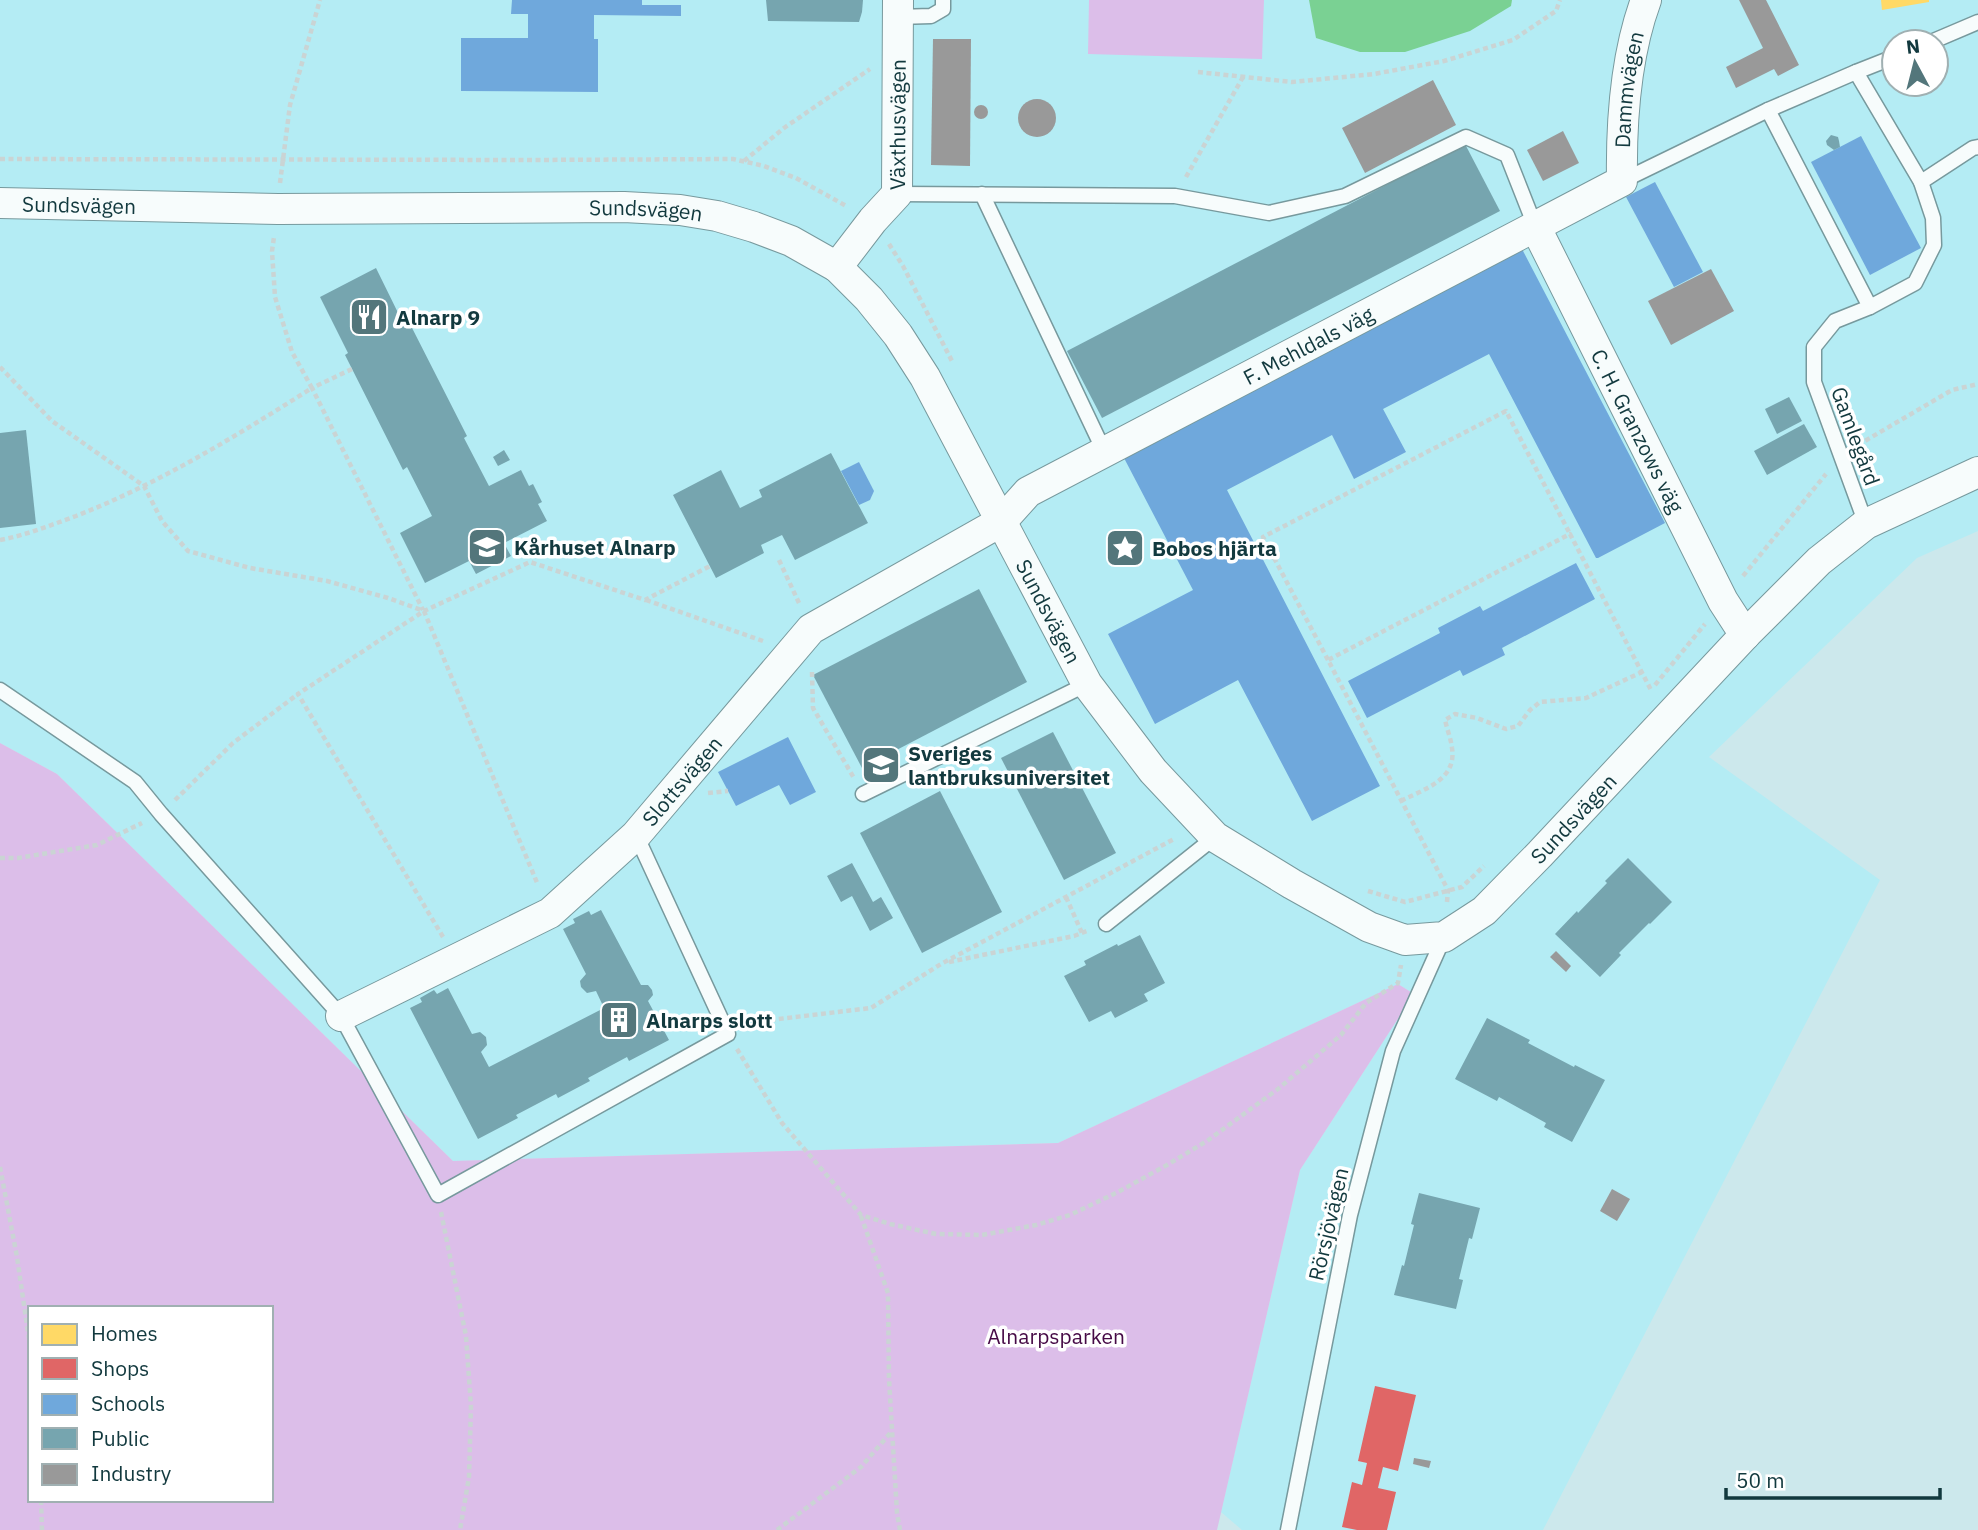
<svg xmlns="http://www.w3.org/2000/svg" width="1978" height="1530" font-family="'IBM Plex Sans',sans-serif">
	<style>
		.built { fill: #b4ecf4; fill-rule: evenodd }
		.green { fill: #dcbee9; fill-rule: evenodd }
		.water { fill: #7ad193 }
		.homes { fill: #ffd966 }
		.shops { fill: #e06666 }
		.schools { fill: #6fa8dc }
		.public { fill: #76a5af }
		.industry { fill: #999 }
		.lines { fill: none; stroke-linecap: round; stroke-linejoin: round }
		.lane-casing { stroke: #77999d; stroke-width: 17 }
		.street-casing { stroke: #77999d; stroke-width: 32 }
		.path { stroke: #cad4d4; stroke-width: 4.5; stroke-dasharray: 5 3.5; stroke-linecap: butt }
		.lane { stroke: #f7fcfc; stroke-width: 14 }
		.street { stroke: #f7fcfc; stroke-width: 30 }
		.labels { text-anchor: middle; dominant-baseline: central; stroke-width: 7; stroke-linejoin: round; paint-order: stroke }
		.street-label { font-size: 21px; fill: #12393e; stroke: #fff }
		.poi-label { font-size: 21px; font-weight: bold; fill: #12393e; stroke: #fff; text-anchor: start }
		.park-label { font-size: 21px; fill: #460a46; stroke: #fff }
	</style>
	<rect width="100%" height="100%" fill="#cce8ec"/>
	<path class="built" d="M0,0H1978V531L1917,558L1709,757L1880,880L1543,1530H1242L1221,1512L1300,1170L1414,994L1398,984L1058,1143L453,1161L57,774L0,743ZM1894,42H1936V84H1894Z"/>
	<g class="green">
		<path d="M1089,0H1264L1262,59L1088,54Z"/>
		<path d="M0,743L57,774L453,1161L1058,1143L1398,984L1414,994L1300,1170L1217,1530H0ZM30,1308H271V1500H30Z"/>
	</g>
	<path class="water" d="M1309,0H1512L1511,6L1470,31L1405,52H1360L1316,38Z"/>
	<path class="homes" d="M1881,0H1929V2L1882,10Z"/>
	<path class="shops" d="M1375,1386L1416,1395L1398,1471L1383,1467L1378,1488L1396,1492L1387,1530H1357L1342,1527L1352,1482L1362,1485L1367,1463L1358,1461Z"/>
	<g class="schools">
		<path d="M512,0H642V5H681V16L594,15V39H598V92L461,91V38H528V14H511Z"/>
		<path d="M1861,136L1921,248L1870,275L1811,162Z"/>
		<path d="M1655,182L1703,272L1674,287L1626,197Z"/>
		<path d="M1522,249L1665,523L1598,558H1596L1489,354L1383,409L1406,452L1354,479L1332,435L1227,490L1380,786L1312,821L1238,680L1155,724L1108,634L1193,590L1124,458Z"/>
		<path d="M859,462L874,491L870,500L859,505L841,471Z"/>
		<path d="M1576,563L1595,599L1502,648L1505,655L1463,676L1460,670L1367,718L1348,681L1440,633L1438,628L1480,606L1483,611Z"/>
		<path d="M788,737L816,792L790,805L779,785L736,806L718,772Z"/>
	</g>
	<g class="public">
		<path d="M766,0H863L862,12L859,22L768,21Z"/>
		<path d="M1831,135L1838,137L1839,141L1840,147L1834,150L1827,145L1826,141Z"/>
		<path d="M1465,144L1500,211L1102,418L1067,351Z"/>
		<path d="M376,268L404,325L409,322L467,436L464,438L489,486L521,470L529,486L533,484L542,502L538,504L547,521L504,543L511,556L476,574L469,561L425,583L400,533L432,516L407,467L403,470L345,355L348,353L320,297Z"/>
		<path d="M1789,397L1802,421L1777,434L1765,409Z"/>
		<path d="M1804,424L1817,447L1767,475L1754,451Z"/>
		<path d="M26,430L36,524L0,528V433Z"/>
		<path d="M504,450L510,460L498,466L493,457Z"/>
		<path d="M831,453L868,523L795,560L782,535L761,545L764,553L716,578L673,495L721,470L740,508L762,497L759,490Z"/>
		<path d="M979,589L1027,682L862,768L813,675Z"/>
		<path d="M1053,732L1116,853L1064,880L1001,758Z"/>
		<path d="M940,791L1002,912L922,953L860,833Z"/>
		<path d="M1628,858L1672,902L1650,924L1649,923L1619,953L1621,955L1600,977L1555,934L1577,911L1578,913L1607,883L1605,881Z"/>
		<path d="M852,863L873,902L881,897L893,918L870,931L852,896L841,902L827,876Z"/>
		<path d="M601,910L641,985H648L652,990L653,995L648,1001L669,1040L629,1061L627,1057L588,1078L590,1081L558,1098L556,1094L516,1115L518,1118L478,1139L410,1008L422,1002L420,998L434,990L437,994L448,988L472,1034L480,1032L486,1037L487,1045L481,1052L489,1067L604,1008L596,991L587,993L581,987L580,981L586,974L563,929L575,923L573,919L589,911L591,915Z"/>
		<path d="M1140,935L1165,983L1144,994L1148,1001L1115,1018L1111,1011L1089,1022L1064,976L1086,965L1084,961L1117,944L1118,946Z"/>
		<path d="M1487,1018L1530,1040L1528,1043L1574,1067L1575,1065L1605,1080L1572,1142L1544,1127L1546,1123L1499,1097L1497,1101L1455,1079Z"/>
		<path d="M1419,1193L1480,1208L1472,1239L1469,1238L1459,1279L1463,1280L1456,1309L1394,1295L1402,1265L1404,1266L1414,1225L1411,1224Z"/>
	</g>
	<g class="industry">
		<path d="M1739,0H1766L1799,65L1778,76L1774,69L1736,88L1726,67L1763,48Z"/>
		<path d="M933,39H971L970,166L931,165Z"/>
		<path d="M1433,80L1456,125L1365,173L1342,128Z"/>
		<circle cx="1037" cy="118" r="19"/>
		<circle cx="981" cy="112" r="7"/>
		<path d="M1563,131L1579,163L1543,181L1527,150Z"/>
		<path d="M1711,269L1734,311L1671,345L1648,301Z"/>
		<path d="M1556,951L1571,966L1566,972L1550,957Z"/>
		<path d="M1612,1189L1630,1199L1617,1221L1600,1211Z"/>
		<path d="M1414,1458L1431,1461L1429,1468L1413,1464Z"/>
	</g>
	<g class="lines">
		<g class="lane-casing">
			<g id="lane">
				<path d="M898,17L931,16L943,9V0"/>
				<path d="M1931,42L1978,22"/>
				<path d="M1856,72L1894,57"/>
				<path d="M1768,110L1870,307"/>
				<path d="M1622,181L1768,110L1856,72L1921,182L1933,218L1934,245L1915,283L1870,307L1835,321L1814,347V382L1866,524"/>
				<path d="M1921,182L1973,148L1978,147"/>
				<path d="M897,194L1175,196L1269,213L1345,196L1466,137L1507,155L1535,226"/>
				<path d="M982,194L1104,451"/>
				<path d="M0,690L135,782L161,814L341,1016L438,1195L728,1034L636,835"/>
				<path d="M863,794L1087,684"/>
				<path d="M1106,924L1215,837"/>
				<path d="M1288,1530L1350,1215L1393,1051L1444,937"/>
			</g>
		</g>
		<g class="street-casing">
			<g id="street">
				<path id="s1" d="M0,203L278,209L624,207L680,210L717,216L754,227L791,241L837,267L869,299L898,335L925,377L1087,684L1153,771L1215,837L1292,884L1369,927L1405,940L1444,937L1484,911L1540,854L1745,635L1819,561L1866,524L1978,472"/>
				<path id="s2" d="M1535,226L1723,601L1745,635"/>
				<path id="s3" d="M837,267L873,220L897,194L898,0"/>
				<path id="s4" d="M341,1016L550,913L636,835L811,629L1002,521L1028,492L1622,181C1621,121 1625,57 1646,0"/>
			</g>
		</g>
		<g class="path">
			<path d="M1198,72L1292,82L1374,74L1444,61L1513,40L1556,11L1560,0"/>
			<path d="M0,159L527,160L733,159L764,166L796,178L848,207"/>
			<path d="M744,161L784,128L870,69"/>
			<path d="M1186,177L1243,77"/>
			<path d="M280,183L290,105L320,0"/>
			<path d="M889,244L903,266L953,363"/>
			<path d="M0,367L52,421L144,486L162,521L188,551L250,568L327,581L388,598L424,611L530,562L645,600L710,566"/>
			<path d="M352,369L312,388L423,610"/>
			<path d="M1858,445L1952,390L1978,384"/>
			<path d="M0,540C27,535 51,525 76,516C160,483 236,436 312,388L292,352L275,297L272,251L274,237"/>
			<path d="M779,560L799,603"/>
			<path d="M1743,576L1826,474"/>
			<path d="M646,600L763,641"/>
			<path d="M1328,660L1263,537L1506,411L1570,534"/>
			<path d="M812,672L813,708L854,778"/>
			<path d="M1655,685L1705,624"/>
			<path d="M708,793L728,791"/>
			<path d="M175,800L233,743L298,694"/>
			<path d="M1401,801C1424,789 1457,780 1452,748C1451,739 1447,729 1445,720L1455,714L1477,718L1506,729L1518,726L1530,710L1540,702L1586,698L1642,672"/>
			<path d="M0,858H18L97,845L142,823"/>
			<path d="M1368,891L1405,902L1462,887L1484,866"/>
			<path d="M1066,897L1082,933"/>
			<path d="M1447,902L1448,890L1328,660L1570,534L1651,690"/>
			<path d="M443,937L298,694L424,611L538,885"/>
			<path d="M949,962L1074,936L1087,931"/>
			<path d="M745,1023L871,1008L941,964L1174,839"/>
			<path d="M737,1049L782,1123L861,1215L890,1224L936,1234L982,1235L1036,1225L1070,1215L1118,1192L1167,1165L1207,1141L1278,1089L1341,1035L1366,1003L1398,983L1401,965"/>
			<path d="M0,1167L17,1257L30,1346"/>
			<path d="M441,1212L466,1336L471,1406L469,1477L460,1530"/>
			<path d="M861,1216L888,1293L889,1379L897,1513L900,1530"/>
			<path d="M41,1500L42,1530"/>
			<path d="M777,1530L861,1467L892,1431"/>
		</g>
		<use href="#lane" class="lane"/>
		<use href="#street" class="street"/>
	</g>
	<defs>
		<g id="restaurant-square" transform="scale(2.0125)"><rect x="-9" y="-9" width="18" height="18" rx="4" fill="#53767b" stroke="#fff"/><path d="M-5-6h1v4h1v-4h1v4h1v-4h1v5L-1.5 .5V6h-2V.5L-5-1ZM5-6V6H3V1.5H1.5Q1.5-4 5-6Z" fill="#fff"/></g>
		<g id="university-square" transform="scale(2.0125)"><rect x="-9" y="-9" width="18" height="18" rx="4" fill="#53767b" stroke="#fff"/><path d="M0-5L7-2L0 1L-7-2ZM-4 1L0 2.5L4 1V4Q0 6-4 4Z" fill="#fff"/></g>
		<g id="sight-square" transform="scale(2.0125)"><rect x="-9" y="-9" width="18" height="18" rx="4" fill="#53767b" stroke="#fff"/><path d="M0-6L1.8-2.2L6-1.7L2.9 1.2L3.7 5.4L0 3.3L-3.7 5.4L-2.9 1.2L-6-1.7L-1.8-2.2Z" fill="#fff"/></g>
		<g id="building-square" transform="scale(2.0125)"><rect x="-9" y="-9" width="18" height="18" rx="4" fill="#53767b" stroke="#fff"/><path d="M-4-6H4V6H1V3H-1V6H-4ZM-2.5-4.3h1.7v1.8h-1.7ZM.8-4.3h1.7v1.8H.8ZM-2.5-1h1.7V.8h-1.7ZM.8-1h1.7V.8H.8Z" fill="#fff"/></g>
	</defs>
	<g fill-rule="evenodd">
		<use href="#restaurant-square" x="369" y="317"/>
		<use href="#university-square" x="487" y="547"/>
		<use href="#sight-square" x="1125" y="548"/>
		<use href="#university-square" x="881" y="765"/>
		<use href="#building-square" x="619" y="1020"/>
	</g>
	<g class="labels">
		<g class="street-label">
			<text stroke="none"><textPath href="#s4" startOffset="1640">Dammvägen</textPath></text>
			<text stroke="none"><textPath href="#s3" startOffset="164">Växthusvägen</textPath></text>
			<text stroke="none"><textPath href="#s1" startOffset="79">Sundsvägen</textPath></text>
			<text stroke="none"><textPath href="#s1" startOffset="646">Sundsvägen</textPath></text>
			<text stroke="none"><textPath href="#s4" startOffset="1194">F. Mehldals väg</textPath></text>
			<text stroke="none"><textPath href="#s2" startOffset="229">C. H. Granzows väg</textPath></text>
			<text transform="translate(1856 436) rotate(70)">Gamlegård</text>
			<text stroke="none"><textPath href="#s1" startOffset="1255">Sundsvägen</textPath></text>
			<text stroke="none"><textPath href="#s4" startOffset="420">Slottsvägen</textPath></text>
			<text stroke="none"><textPath href="#s1" startOffset="1969">Sundsvägen</textPath></text>
			<text transform="translate(1328 1224) rotate(-77)">Rörsjövägen</text>
		</g>
		<g class="poi-label">
			<text x="396" y="317">Alnarp 9</text>
			<text x="514" y="547">Kårhuset Alnarp</text>
			<text x="1152" y="548">Bobos hjärta</text>
			<text x="908" y="753">Sveriges<tspan x="908" dy="24">lantbruksuniversitet</tspan></text>
			<text x="646" y="1020">Alnarps slott</text>
		</g>
		<g class="park-label">
			<text x="1056" y="1336">Alnarpsparken</text>
		</g>
	</g>
	<rect x="28" y="1306" width="245" height="196" fill="#ffffff" stroke="#a0b0b2" stroke-width="2"/>
	<rect x="42" y="1324" width="35" height="21" fill="#ffd966" stroke="#a0b0b2" stroke-width="2"/>
	<text x="91" y="1341" font-size="21" fill="#12393e">Homes</text>
	<rect x="42" y="1358" width="35" height="21" fill="#e06666" stroke="#a0b0b2" stroke-width="2"/>
	<text x="91" y="1376" font-size="21" fill="#12393e">Shops</text>
	<rect x="42" y="1394" width="35" height="21" fill="#6fa8dc" stroke="#a0b0b2" stroke-width="2"/>
	<text x="91" y="1411" font-size="21" fill="#12393e">Schools</text>
	<rect x="42" y="1428" width="35" height="21" fill="#76a5af" stroke="#a0b0b2" stroke-width="2"/>
	<text x="91" y="1446" font-size="21" fill="#12393e">Public</text>
	<rect x="42" y="1464" width="35" height="21" fill="#999999" stroke="#a0b0b2" stroke-width="2"/>
	<text x="91" y="1481" font-size="21" fill="#12393e">Industry</text>
	<g transform="translate(1915 63) rotate(353)"><circle r="33" fill="#ffffff" stroke="#a0b0b2" stroke-width="2"/>
	<path d="M0-5L12 26L0 18L-12 26Z" fill="#53767b"/>
	<text y="-10" font-size="19" font-weight="bold" text-anchor="middle" fill="#12393e">N</text>
	</g>
	<path d="M1726 1488v10h214v-10" fill="none" stroke="#12393e" stroke-width="3.5"/>
	<text x="1736" y="1488" font-size="21" fill="#12393e" stroke="#ffffff" stroke-width="5" paint-order="stroke">50 m</text>
</svg>
